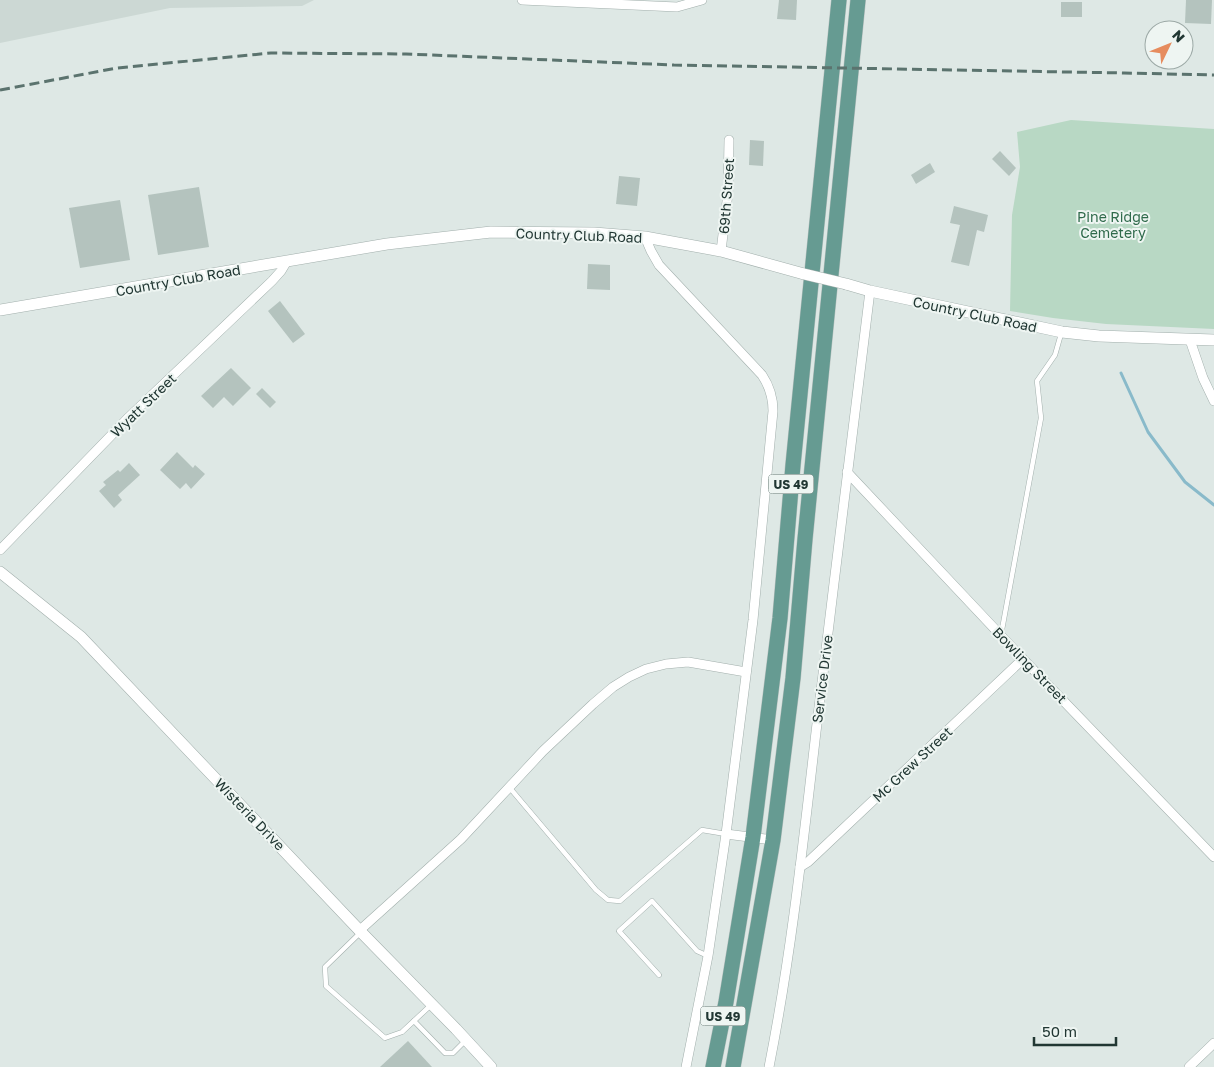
<svg xmlns="http://www.w3.org/2000/svg" width="1214" height="1067" font-family="'Golos Text',sans-serif">
	<style>
		.built { fill: #ccd8d4 }
		.green { fill: #b8d8c4 }
		.lines { fill: none; stroke-linecap: round; stroke-linejoin: round }
		.stream { stroke: #89baca; stroke-width: 3 }
		.building { fill: #b4c3be }
		.service-casing { stroke: #a2afac; stroke-width: 5.5 }
		.minor-casing { stroke: #a2afac; stroke-width: 10 }
		.tertiary-casing { stroke: #a2afac; stroke-width: 12 }
		.primary-casing { stroke: #bcc3c2; stroke-width: 16 }
		.service { stroke: #fff; stroke-width: 4.5 }
		.minor { stroke: #fff; stroke-width: 9 }
		.tertiary { stroke: #fff; stroke-width: 11 }
		.primary { stroke: #669b92; stroke-width: 15 }
		.rail { stroke: #5b736e; stroke-width: 3; stroke-dasharray: 10 5; stroke-linecap: butt }
		.tertiary-bridge-casing { stroke: #a2afac; stroke-width: 12; stroke-linecap: butt }
		.tertiary-bridge { stroke: #fff; stroke-width: 11 }
		.labels { text-anchor: middle; dominant-baseline: central; stroke-width: 4; stroke-linejoin: round; paint-order: stroke }
		.shield { fill: #eef5f2; stroke: #5e706c; stroke-width: 1 }
		.shield-label { font-size: 12px; font-weight: bold; fill: #213733 }
		.street-label { font-size: 14px; fill: #213733; stroke: #eef5f2 }
		.park-label { font-size: 14px; fill: #2f6a4b; stroke: #eef5f2 }
	</style>
	<rect width="100%" height="100%" fill="#dee8e5"/>
	<path class="built" d="M0,0H314L302,6L170,8L0,43Z"/>
	<path class="green" d="M1071,120L1214,129V329L1106,324L1053,318L1010,311L1012,215L1020,167L1017,132Z"/>
	<g class="lines">
		<path class="stream" d="M1121,373L1148,432L1185,482L1214,505"/>
	</g>
	<g class="building">
		<path d="M779,0H797L796,20L777,19Z"/>
		<path d="M1186,0H1212L1211,24L1185,23Z"/>
		<rect x="1061" y="2" width="21" height="15"/>
		<path d="M750,140L764,141L763,166L749,165Z"/>
		<path d="M1000,151L1016,168L1009,176L992,159Z"/>
		<path d="M930,163L935,172L916,184L911,175Z"/>
		<path d="M619,176L640,178L637,206L616,204Z"/>
		<path d="M199,187L209,247L158,255L148,195Z"/>
		<path d="M120,200L130,260L80,268L69,208Z"/>
		<path d="M954,206L988,215L984,232L977,230L969,266L951,262L960,225L950,223Z"/>
		<path d="M588,264L610,265V290L587,289Z"/>
		<path d="M280,301L305,334L293,343L268,311Z"/>
		<path d="M231,368L251,388L233,406L224,397L213,408L201,396Z"/>
		<path d="M262,388L276,402L270,408L256,394Z"/>
		<path d="M177,452L193,468L195,465L205,474L191,489L186,483L180,489L160,470Z"/>
		<path d="M129,463L140,475L118,495L122,500L114,508L99,491L106,485L103,482L118,470L120,472Z"/>
		<path d="M408,1041L432,1067H380Z"/>
	</g>
	<g class="lines">
		<g class="service-casing">
			<g id="service">
				<path d="M1001,635L1041,418L1037,381L1055,355L1061,334"/>
				<path d="M509,787L596,890L608,900L620,901L702,830L726,834"/>
				<path d="M360,933L325,967L326,986L385,1038L402,1032L431,1005"/>
				<path d="M659,975L619,931L652,901L697,951L708,956"/>
				<path d="M414,1021L445,1053H453L466,1040"/>
			</g>
		</g>
		<g class="minor-casing">
			<g id="minor">
				<path d="M522,0L677,7L702,0"/>
				<path d="M645,237L651,251L659,265L762,375C770,387 773,397 773,411L753,620L726,834L708,956L686,1067"/>
				<path d="M721,251L728,193L729,140"/>
				<path d="M1190,340L1203,378L1214,401"/>
				<path d="M847,472L1023,659L1214,857"/>
				<path d="M0,550L129,417L272,281L281,271L287,261"/>
				<path d="M726,834L773,840"/>
				<path d="M800,867L808,862L1023,659"/>
				<path d="M360,930L461,839L543,751L593,704L613,687L629,677L646,669L666,664L688,662L746,672"/>
				<path d="M769,1067C791,956 803,844 816,732C834,585 851,438 870,291"/>
				<path d="M1189,1067L1214,1043"/>
			</g>
		</g>
		<g class="tertiary-casing">
			<g id="tertiary">
				<path d="M846,284L870,291L1062,332L1099,336L1214,340"/>
				<path d="M0,310L387,244L491,232L594,233L645,237L721,251L804,274"/>
				<path d="M0,572L81,637L361,932L456,1029L491,1067"/>
			</g>
		</g>
		<g class="primary-casing">
			<g id="primary">
				<path d="M713,1067L726,1002L753,837L780,618L793,465L839,0"/>
				<path d="M733,1067L773,840L793,678L805,539L858,0"/>
			</g>
		</g>
		<use href="#service" class="service"/>
		<use href="#minor" class="minor"/>
		<use href="#tertiary" class="tertiary"/>
		<use href="#primary" class="primary"/>
		<path class="rail" d="M0,90L117,68L271,53L406,54L674,65L1124,73L1214,75"/>
		<g class="tertiary-bridge-casing">
			<path id="tertiary-bridge" d="M804,274L846,284"/>
		</g>
		<use href="#tertiary-bridge" class="tertiary-bridge"/>
	</g>
	<g class="labels">
		<g class="shield">
			<rect x="768.5" y="474.5" width="45" height="19" rx="4"/>
			<rect x="700.5" y="1006.5" width="45" height="19" rx="4"/>
		</g>
		<g class="shield-label">
			<text x="791" y="484">US 49</text>
			<text x="723" y="1016">US 49</text>
		</g>
		<g class="street-label">
			<text transform="translate(726 196) rotate(-86)">69th Street</text>
			<text transform="translate(579 235) rotate(2)">Country Club Road</text>
			<text transform="translate(178 280) rotate(-10)">Country Club Road</text>
			<text transform="translate(975 314) rotate(12)">Country Club Road</text>
			<text transform="translate(143 405) rotate(-44)">Wyatt Street</text>
			<text transform="translate(1030 665) rotate(46)">Bowling Street</text>
			<text transform="translate(822 679) rotate(-83)">Service Drive</text>
			<text transform="translate(912 764) rotate(-43)">Mc Grew Street</text>
			<text transform="translate(250 814) rotate(46)">Wisteria Drive</text>
		</g>
		<g class="park-label">
			<text x="1113" y="216">Pine Ridge<tspan x="1113" dy="16">Cemetery</tspan></text>
		</g>
	</g>
	<g transform="translate(1169 45) rotate(47)"><circle r="24" fill="#eef5f2" stroke="#9ca9a6"/>
	<path d="M0-4L9 19L0 12L-9 19Z" fill="#e68c5e"/>
	<text y="-8" font-size="14" font-weight="bold" text-anchor="middle" fill="#213733">N</text>
	</g>
	<path d="M1034 1037v8h82v-8" fill="none" stroke="#213733" stroke-width="2.5"/>
	<text x="1042" y="1037" font-size="15" fill="#213733" stroke="#eef5f2" stroke-width="4" paint-order="stroke">50 m</text>
</svg>
